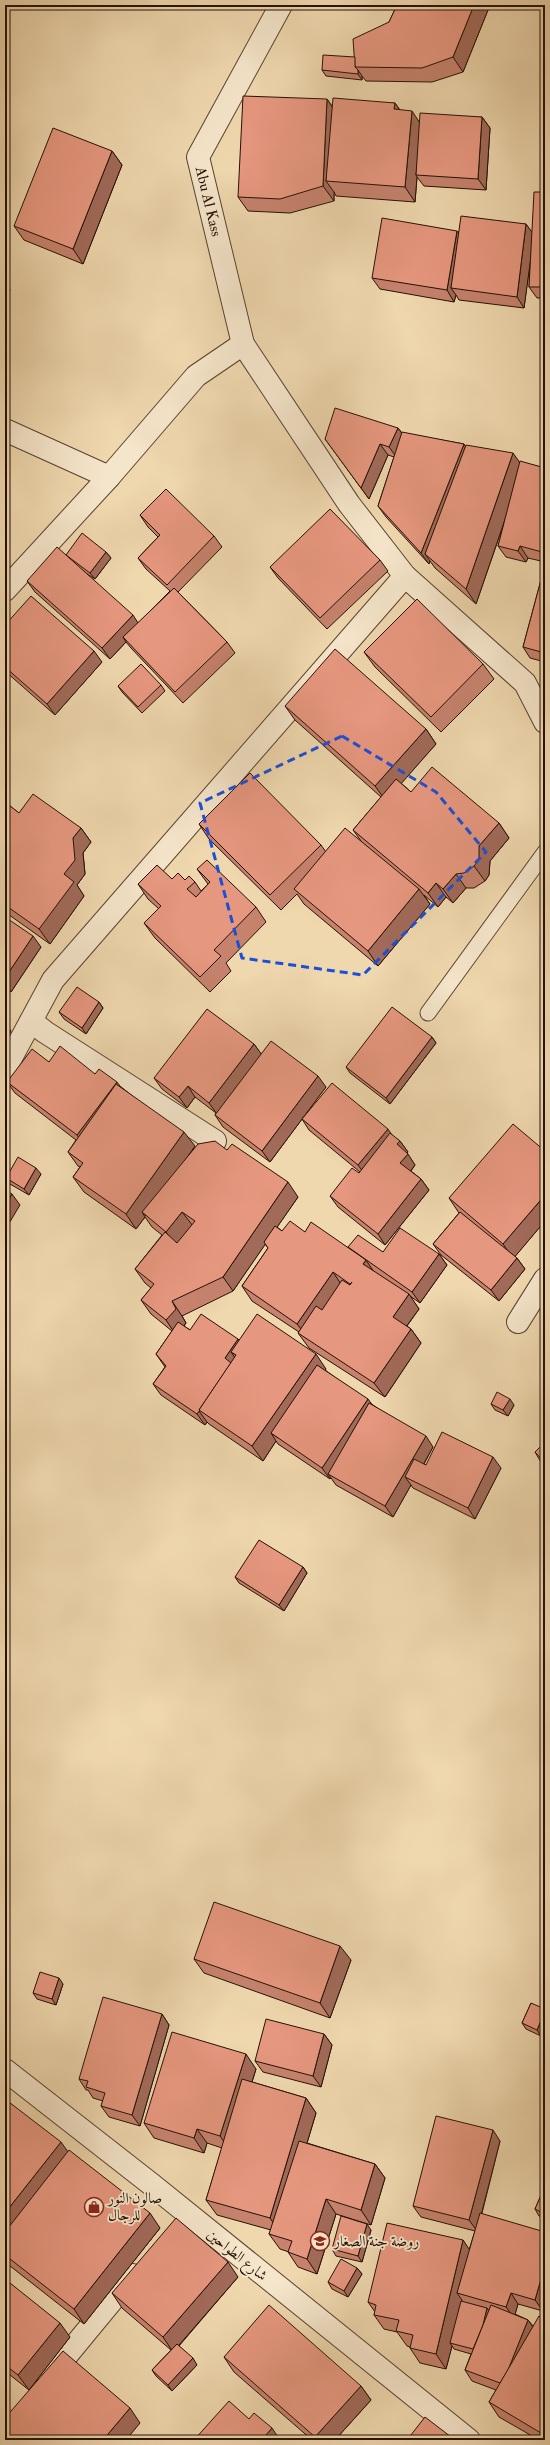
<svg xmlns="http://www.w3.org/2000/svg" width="550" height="2445" font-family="'IM FELL Double Pica',Amiri,serif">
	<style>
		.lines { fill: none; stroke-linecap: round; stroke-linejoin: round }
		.service-casing { stroke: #58422e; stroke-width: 17 }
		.minor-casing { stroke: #58422e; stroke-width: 24 }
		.service { stroke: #f5e5ca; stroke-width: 15 }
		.minor { stroke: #f5e5ca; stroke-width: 22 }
		.wall { fill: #c6826d; stroke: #251104 }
		.shaded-wall { fill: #a16a59; stroke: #251104 }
		.building { fill: #e6977f; stroke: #251104 }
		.marked { fill: none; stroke: #1d4ed8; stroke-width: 3; stroke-dasharray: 8 5; stroke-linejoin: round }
		.labels { text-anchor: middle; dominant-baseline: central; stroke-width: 3.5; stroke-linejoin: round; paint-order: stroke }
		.street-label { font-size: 15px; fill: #251104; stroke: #f5e5ca }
		.poi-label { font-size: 15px; fill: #251104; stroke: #f5e5ca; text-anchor: start }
	</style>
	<rect width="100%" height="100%" fill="#efd7ae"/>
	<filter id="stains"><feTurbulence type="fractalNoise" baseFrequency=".005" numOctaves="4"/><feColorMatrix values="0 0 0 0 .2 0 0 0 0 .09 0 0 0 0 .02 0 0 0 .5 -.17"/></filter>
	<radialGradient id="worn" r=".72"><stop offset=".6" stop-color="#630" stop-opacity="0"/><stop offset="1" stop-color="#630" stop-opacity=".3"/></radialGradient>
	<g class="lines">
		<g class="service-casing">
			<path id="service" d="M428,1013L545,852"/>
		</g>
		<g class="minor-casing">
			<g id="minor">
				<path id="s1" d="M281,5L198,157L243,344L349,504L405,576L525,683L545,722"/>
				<path d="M5,430L109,477"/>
				<path d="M5,590L109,477L196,376L243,344"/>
				<path d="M31,1021L45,1032L215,1141"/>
				<path d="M5,1069L53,980L405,576"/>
				<path d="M518,1322L545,1279"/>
				<path d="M5,2070L151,2184L469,2440"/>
				<path d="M48,2378L133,2275"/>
			</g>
		</g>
		<use href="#service" class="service"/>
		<use href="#minor" class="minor"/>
	</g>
	<g class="wall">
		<path d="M397,5H490L463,72L432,82L366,81L362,76V80L326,76L322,70L355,57L389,22Z"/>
		<path d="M327,99L332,106L395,103L400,110L420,122L482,117L490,128L486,190L424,186L417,177L415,202L336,196L334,192V201L290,213L248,211L238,197Z"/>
		<path d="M112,151L122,165L83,264L24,240L14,226Z"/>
		<path d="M545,192V298H537L529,287L530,262L524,308L459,300L456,295L454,302L380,289L372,278L458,232L526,224L532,233Z"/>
		<path d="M398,428L402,433L464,444L465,447L520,462L545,468V562L528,558L526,562L506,557L498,546L505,520L476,604L435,568L430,561L429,564L386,517L378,506L394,457L388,455L369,499L325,439Z"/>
		<path d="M140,515L214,536L222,547L178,592L227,642L235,653L183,703L131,648L126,642L110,659L35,592L27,581L66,555L106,552L111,558L95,579L84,572L138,623L170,591L146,569L138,558L158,537L148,527Z"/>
		<path d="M380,560L388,571L327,629L278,578L270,567Z"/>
		<path d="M545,565V662L530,658L523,647Z"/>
		<path d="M5,625L102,662L55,715L5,671Z"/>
		<path d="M364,652L483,664L494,679L441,732L375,667Z"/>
		<path d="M161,685L165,691L142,713L122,692L118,686Z"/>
		<path d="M285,706L426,729L436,744L401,783L411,792L499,823L509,838L490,861L489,875L485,881L474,888H466L453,903L446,897L438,907L424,895L430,904L378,966L304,904L297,894L281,910L209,839L199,824L321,845L326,852L361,841L353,830L381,797L295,720Z"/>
		<path d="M5,802L19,813L81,828L91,842L83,853L85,874L77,885L84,896L50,944L5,912Z"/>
		<path d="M197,869L256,907L266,922L226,963L231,971L210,992L155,938L144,923L159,909L148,899L138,884L185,880L195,882L201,891L208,884Z"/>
		<path d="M5,917L41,947L11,992L5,988Z"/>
		<path d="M99,1002L103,1008L86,1034L64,1019L59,1012Z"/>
		<path d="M432,1037L436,1043L390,1104L350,1073L346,1067Z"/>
		<path d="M254,1044L261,1054L326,1087L303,1117L392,1135L400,1141L408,1152L407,1153L415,1165L411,1171L421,1179L429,1190L385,1245L338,1207L330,1196L360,1172L309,1130L302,1119L270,1162L223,1127L215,1115L216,1113L195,1097L187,1108L162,1089L154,1078Z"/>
		<path d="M49,1062L95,1074L120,1086L195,1146L187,1158L298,1197L277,1227L282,1231L305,1232L349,1248L383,1252L439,1254L447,1265L420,1303L410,1296L419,1309L407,1326L411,1329L421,1343L385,1397L309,1348L298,1333L299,1332L252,1301L242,1286L268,1248L265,1244L233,1291L182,1316L186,1323L184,1326L190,1330L238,1339L239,1341L326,1369L325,1370L373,1405L433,1447L424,1464L426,1465L501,1468L475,1519L413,1488L411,1485L393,1517L336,1485L331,1478L330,1479L278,1444L276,1441L263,1461L209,1424L207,1422L205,1425L161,1395L153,1384L165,1367L156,1354L172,1331L151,1314L141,1300L151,1288L145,1283L135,1269L162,1235L152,1227L145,1217L136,1229L84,1192L73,1177L80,1167L78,1166L68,1152L76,1140L15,1093L7,1082Z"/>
		<path d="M545,1151V1221L515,1256L517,1258L525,1269L499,1301L441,1255L433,1244L459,1213L449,1198Z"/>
		<path d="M41,1174L29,1195L10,1184L6,1178Z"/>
		<path d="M491,1404L514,1405L508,1416L495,1410Z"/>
		<path d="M545,1442V1466L542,1464L535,1452Z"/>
		<path d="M303,1567L307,1573L284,1611L239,1583L235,1577Z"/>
		<path d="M194,1959L351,1960L330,2018L204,1973Z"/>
		<path d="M63,1984L56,2005L37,1999L33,1993Z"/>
		<path d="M531,2003L541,2036L526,2029L522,2023Z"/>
		<path d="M162,2014L169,2025L140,2126L109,2117L101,2106L103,2101L93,2098L88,2090H86L79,2079Z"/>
		<path d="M324,2034L332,2045L321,2087L263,2072L255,2061Z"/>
		<path d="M256,2069L252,2082L306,2098L316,2113L307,2143L375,2164L385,2178L371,2225L336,2214L317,2274L298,2267L288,2252H289L280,2249L269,2234L271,2230L217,2215L206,2200L222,2148L207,2143L204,2153L154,2138L144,2123Z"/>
		<path d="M5,2099L68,2152L160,2228L84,2324L5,2262Z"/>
		<path d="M500,2141L482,2213L543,2311L518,2304L515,2314L528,2320L533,2326L545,2320V2440H539L499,2417L489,2402L496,2390L472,2381L465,2370L471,2354L454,2349L452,2346L446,2369L420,2363L410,2348V2347L407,2346L397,2332L384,2329L374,2315L375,2312L368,2302L463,2240L469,2250L475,2231L421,2217L413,2206Z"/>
		<path d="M545,2186V2218L539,2216L535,2209Z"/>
		<path d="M371,2230L362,2262L336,2256L332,2249Z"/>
		<path d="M357,2268L362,2274L348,2297L332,2289L328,2282Z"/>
		<path d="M238,2277L179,2346L197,2365L172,2391L156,2376L152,2370L171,2350L122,2308L112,2293Z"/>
		<path d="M5,2279L70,2337L29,2390L5,2371Z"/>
		<path d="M224,2357L361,2386L371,2400L335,2440H312L234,2372Z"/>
	</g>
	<g class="shaded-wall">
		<path d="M474,5H490L463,72L453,57Z"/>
		<path d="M358,70L362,76V80L358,74Z"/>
		<path d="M327,99L337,114L326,181L334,192V201L323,186Z"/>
		<path d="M395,103L405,118L394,109Z"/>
		<path d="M412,111L422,126L416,175L417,177L415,202L405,187Z"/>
		<path d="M482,117L490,128L486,190L478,179Z"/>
		<path d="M112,151L122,165L83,264L73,249Z"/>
		<path d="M526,224L534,235L524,308L517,297Z"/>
		<path d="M457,231L465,242L451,288L456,295L454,302L447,290Z"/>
		<path d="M6,283L10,290L5,302V286Z"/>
		<path d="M398,428L406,439L397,458L389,447Z"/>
		<path d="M380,444L388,455L369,499L361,488Z"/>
		<path d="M464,444L471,456L425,554L430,561L429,564L421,553Z"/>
		<path d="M513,453L523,467L476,604L466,589Z"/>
		<path d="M545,540V556L542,552Z"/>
		<path d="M520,546L528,558L526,562L518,551Z"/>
		<path d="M106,552L111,558L95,579L90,573Z"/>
		<path d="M133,615L140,626L123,637L126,642L110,659L102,648Z"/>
		<path d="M94,651L102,662L55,715L47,704Z"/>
		<path d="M426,729L436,744L386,801L375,786Z"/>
		<path d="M499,823L509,838L490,861L489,875L485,881L474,866L479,846Z"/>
		<path d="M81,828L91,842L83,853L85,874L77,885L84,896L50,944L39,929L64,874L73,838Z"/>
		<path d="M456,874L466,888L453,903L443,889Z"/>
		<path d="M436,883L446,897L438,907L428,893Z"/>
		<path d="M419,889L430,904L378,966L368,951Z"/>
		<path d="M33,936L41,947L11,992L5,983V978Z"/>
		<path d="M99,1002L103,1008L86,1034L82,1028Z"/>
		<path d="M5,1022L11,1031L5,1042Z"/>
		<path d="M432,1037L436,1043L390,1104L386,1098Z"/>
		<path d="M254,1044L262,1055L217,1114L209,1103Z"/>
		<path d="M318,1076L326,1087L270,1162L262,1151Z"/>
		<path d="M117,1082L125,1093L84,1146L77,1135Z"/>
		<path d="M188,1086L195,1097L187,1108L179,1097Z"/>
		<path d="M388,1129L396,1141L366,1176L358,1165Z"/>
		<path d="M184,1132L195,1146L146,1216L142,1212L145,1217L136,1229L126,1214Z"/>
		<path d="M400,1141L408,1152L405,1156L397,1144Z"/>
		<path d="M408,1154L415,1165L408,1174L400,1163Z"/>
		<path d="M36,1168L41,1174L29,1195L24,1189Z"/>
		<path d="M421,1179L429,1190L385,1245L378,1234Z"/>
		<path d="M288,1182L298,1197L233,1291L223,1277Z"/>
		<path d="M12,1194L20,1205L5,1230V1206Z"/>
		<path d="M545,1195V1221L513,1259L503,1244Z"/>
		<path d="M182,1212L193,1226L176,1247L166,1232Z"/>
		<path d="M439,1254L447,1265L420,1303L412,1292Z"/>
		<path d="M517,1258L525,1269L499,1301L491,1290Z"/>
		<path d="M366,1260L376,1275L363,1264Z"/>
		<path d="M333,1272L343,1287L308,1338L297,1324Z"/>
		<path d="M409,1294L419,1309L403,1331L393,1317Z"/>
		<path d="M172,1301L182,1316L186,1323L176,1335L166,1320Z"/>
		<path d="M411,1329L421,1343L385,1397L374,1383Z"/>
		<path d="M238,1339L246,1351L236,1355L231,1352L238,1362L234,1367L225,1358Z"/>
		<path d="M316,1354L326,1369L278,1438L271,1433L276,1441L263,1461L252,1446Z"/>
		<path d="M368,1399L376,1410L328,1474L331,1478L330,1479L322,1468Z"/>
		<path d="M510,1399L514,1405L508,1416L503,1410Z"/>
		<path d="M199,1411L207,1422L205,1425L197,1414Z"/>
		<path d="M426,1436L433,1447L414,1481L405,1477L411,1485L393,1517L385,1506Z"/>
		<path d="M493,1457L501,1468L475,1519L468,1508Z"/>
		<path d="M303,1567L307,1573L284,1611L279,1605Z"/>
		<path d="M340,1946L351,1960L330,2018L320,2003Z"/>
		<path d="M59,1978L63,1984L56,2005L52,1999Z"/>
		<path d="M545,2011V2027L541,2036L537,2030Z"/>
		<path d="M162,2014L169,2025L140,2126L132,2115Z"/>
		<path d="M324,2034L332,2045L321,2087L313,2076Z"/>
		<path d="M246,2054L256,2069L230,2151L220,2136Z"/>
		<path d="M306,2098L316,2113L280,2233L270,2218Z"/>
		<path d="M197,2129L207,2143L204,2153L194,2138Z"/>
		<path d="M493,2130L500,2141L477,2231L469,2220Z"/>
		<path d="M61,2142L71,2156L5,2241V2213Z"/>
		<path d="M375,2164L385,2178L371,2225L361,2210Z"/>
		<path d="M326,2199L336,2214L317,2274L307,2259Z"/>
		<path d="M150,2213L160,2228L84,2324L74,2309Z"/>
		<path d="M367,2224L371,2230L362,2262L358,2256Z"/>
		<path d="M463,2240L473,2255L457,2293L462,2300L452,2344L450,2343L452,2346L446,2369L436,2354Z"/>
		<path d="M228,2262L238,2277L173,2352L163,2337Z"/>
		<path d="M545,2265V2303L543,2311L535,2300Z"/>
		<path d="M357,2268L362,2274L348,2297L344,2291Z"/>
		<path d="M511,2293L518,2304L514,2318L506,2307Z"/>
		<path d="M487,2308L491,2314L476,2350Z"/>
		<path d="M528,2320L536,2331L502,2384Z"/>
		<path d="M60,2323L70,2337L29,2390L18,2375Z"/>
		<path d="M193,2358L197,2365L172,2391L168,2385Z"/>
		<path d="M361,2386L371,2400L335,2440H317L315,2437Z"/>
		<path d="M130,2408L140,2423L126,2440H103Z"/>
		<path d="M545,2425V2438L541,2433Z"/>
		<path d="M272,2428L280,2440H269L266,2435Z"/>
	</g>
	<g class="building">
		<path d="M397,5H474L453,57L422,68L355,67L353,39L389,22Z"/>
		<path d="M323,55L355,57V67L358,70V74L322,70Z"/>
		<path d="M243,96L327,99L323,186L280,199L238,197Z"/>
		<path d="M333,98L395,103L394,109L412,111L405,187L326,181Z"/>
		<path d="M420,113L482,117L478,179L416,175Z"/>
		<path d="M53,128L112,151L73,249L14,226Z"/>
		<path d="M534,192H545V287H529Z"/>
		<path d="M461,216L526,224L517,297L451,288Z"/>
		<path d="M382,218L457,231L447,290L372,278Z"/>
		<path d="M335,408L398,428L389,447L380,444L361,488L325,439Z"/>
		<path d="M402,432L464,444L421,553L378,506Z"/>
		<path d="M466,445L513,453L466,589L425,554Z"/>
		<path d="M520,461L545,468V540L542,552L520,546L518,551L498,546Z"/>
		<path d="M166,489L214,536L167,585L138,558L160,535L140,515Z"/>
		<path d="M330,509L380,560L320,618L270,567Z"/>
		<path d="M82,533L106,552L90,573L66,555Z"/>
		<path d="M57,547L133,615L102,648L27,581Z"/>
		<path d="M545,565V653L523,647Z"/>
		<path d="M174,588L227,642L175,692L123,637Z"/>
		<path d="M31,596L94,651L47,704L5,667V625Z"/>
		<path d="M417,599L483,664L431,717L364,652Z"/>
		<path d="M335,649L426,729L375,786L285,706Z"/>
		<path d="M141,664L161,685L138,707L118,686Z"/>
		<path d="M432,767L499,823L479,846V860L474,866L464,873L456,874L443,889L436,883L428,893L353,830L396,779L411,792Z"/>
		<path d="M250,773L321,845L270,895L199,824Z"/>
		<path d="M33,794L81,828L73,838L75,860L64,874L74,882L39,929L5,905V802L19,813Z"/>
		<path d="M345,828L419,889L368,951L294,889Z"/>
		<path d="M207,860L256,907L214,950L221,956L200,977L144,923L161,906L138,884L157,865L172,879L178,873L185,880L189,876L195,882L187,889L196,897L210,882L197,869Z"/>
		<path d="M5,917L33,936L5,978Z"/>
		<path d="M77,987L99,1002L82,1028L59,1012Z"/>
		<path d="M392,1007L432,1037L386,1098L346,1067Z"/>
		<path d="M207,1009L254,1044L209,1103L188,1086L179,1097L154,1078Z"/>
		<path d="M271,1041L318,1076L262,1151L215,1115Z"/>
		<path d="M60,1046L95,1074L99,1069L117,1082L77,1135L7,1082L32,1049L49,1062Z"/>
		<path d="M332,1083L388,1129L358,1165L302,1119Z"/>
		<path d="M116,1084L184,1132L126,1214L73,1177L83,1163L68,1152Z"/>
		<path d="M513,1124L545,1151V1195L503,1244L449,1198Z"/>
		<path d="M390,1133L400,1141L397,1144L408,1154L400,1163L421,1179L378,1234L330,1196L352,1168L359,1173Z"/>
		<path d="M215,1141L227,1150L232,1144L288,1182L223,1277L172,1301L176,1309L166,1320L141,1300L154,1284L135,1269L165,1232L177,1243L195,1221L182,1212L166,1232L142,1212L198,1144Z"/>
		<path d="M18,1157L36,1168L24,1189L6,1178Z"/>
		<path d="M5,1190L12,1194L5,1206Z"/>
		<path d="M460,1212L517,1258L491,1290L433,1244Z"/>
		<path d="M290,1221L305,1232L311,1222L366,1260L363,1264L409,1294L393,1317L411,1329L374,1383L298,1333L316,1306L322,1310L342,1280L350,1285L352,1282L350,1284L333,1272L297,1324L242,1286L268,1248L264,1242L275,1226L282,1231Z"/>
		<path d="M400,1228L439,1254L412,1292L348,1247L358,1235L383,1252Z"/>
		<path d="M201,1314L238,1339L225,1358L231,1363L199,1410H200L197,1414L153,1384L166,1366L156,1354L178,1322L190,1330Z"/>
		<path d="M257,1314L316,1354L252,1446L199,1410L236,1355L231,1352Z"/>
		<path d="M317,1365L368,1399L322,1468L271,1433Z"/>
		<path d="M497,1392L510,1399L503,1410L491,1404Z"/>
		<path d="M369,1403L426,1436L385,1506L328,1474Z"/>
		<path d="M442,1432L493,1457L468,1508L405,1477L414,1459L426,1465Z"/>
		<path d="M545,1442V1463L535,1452Z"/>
		<path d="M259,1540L303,1567L279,1605L235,1577Z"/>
		<path d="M214,1902L340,1946L320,2003L194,1959Z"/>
		<path d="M40,1972L59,1978L52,1999L33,1993Z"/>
		<path d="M103,1997L162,2014L132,2115L101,2106L105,2093L86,2087L88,2081L79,2079Z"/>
		<path d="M531,2003L545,2009V2011L537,2030L522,2023Z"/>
		<path d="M266,2019L324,2034L313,2076L255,2061Z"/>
		<path d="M172,2032L246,2054L220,2136L197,2129L194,2138L144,2123Z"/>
		<path d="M242,2079L306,2098L270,2218L206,2200Z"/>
		<path d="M5,2099L61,2142L5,2213Z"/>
		<path d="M436,2116L493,2130L469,2220L413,2206Z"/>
		<path d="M299,2141L375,2164L361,2210L326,2199L307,2259L288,2252L292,2241L269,2234Z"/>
		<path d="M69,2150L150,2213L74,2309L5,2255V2232Z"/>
		<path d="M545,2186V2214L535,2209Z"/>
		<path d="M480,2213L545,2232V2265L535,2300L511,2293L506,2307L457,2293Z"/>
		<path d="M341,2216L367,2224L358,2256L332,2249Z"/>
		<path d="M176,2218L228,2262L163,2337L112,2293Z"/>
		<path d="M387,2223L463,2240L436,2354L410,2348L413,2335L396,2331L399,2320L374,2315L376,2305L368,2302Z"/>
		<path d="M341,2259L357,2268L344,2291L328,2282Z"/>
		<path d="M5,2279L60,2323L18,2375L5,2365Z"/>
		<path d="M461,2301L487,2308L483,2325L473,2349L450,2343Z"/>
		<path d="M269,2305L361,2386L315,2437L224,2357Z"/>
		<path d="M491,2305L528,2320L508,2370L500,2383L465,2370Z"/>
		<path d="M539,2316L545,2320V2425L541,2433L489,2402Z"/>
		<path d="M177,2344L193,2358L168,2385L152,2370Z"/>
		<path d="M63,2351L130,2408L103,2440H5V2418Z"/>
		<path d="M229,2401L249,2419L254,2413L272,2428L266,2435L271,2440H194Z"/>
		<path d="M425,2417L455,2440H407Z"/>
	</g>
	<path class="marked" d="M342,736L436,792L486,852L363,975L242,958L200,803Z"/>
	<defs>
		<g id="shop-ring" transform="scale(1)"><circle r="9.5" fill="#f5e5ca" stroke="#8f2418" stroke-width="1.5"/><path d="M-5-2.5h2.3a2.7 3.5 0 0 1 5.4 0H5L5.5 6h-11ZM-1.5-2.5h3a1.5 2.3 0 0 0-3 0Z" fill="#8f2418"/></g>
		<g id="school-ring" transform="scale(1)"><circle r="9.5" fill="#f5e5ca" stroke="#8f2418" stroke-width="1.5"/><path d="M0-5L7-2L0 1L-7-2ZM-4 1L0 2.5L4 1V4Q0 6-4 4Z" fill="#8f2418"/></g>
	</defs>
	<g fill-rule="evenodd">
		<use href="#shop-ring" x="94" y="2207"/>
		<use href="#school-ring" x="320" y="2241"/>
	</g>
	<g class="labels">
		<g class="street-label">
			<text stroke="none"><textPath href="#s1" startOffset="219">Abu Al Kass</textPath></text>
			<text transform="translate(237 2255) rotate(39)">شارع الطواحين</text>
		</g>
		<g class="poi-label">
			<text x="108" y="2198">صالون النور<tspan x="108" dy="17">للرجال</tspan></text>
			<text x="334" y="2241">روضة جنة الصغار</text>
		</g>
	</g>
	<rect width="550" height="2445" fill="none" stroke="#efd7ae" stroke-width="20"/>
	<rect x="6" y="6" width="538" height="2433" fill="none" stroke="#251104" stroke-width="2"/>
	<rect x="10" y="10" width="530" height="2425" fill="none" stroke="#251104"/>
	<rect width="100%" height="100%" filter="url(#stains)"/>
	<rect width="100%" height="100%" fill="url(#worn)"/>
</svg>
